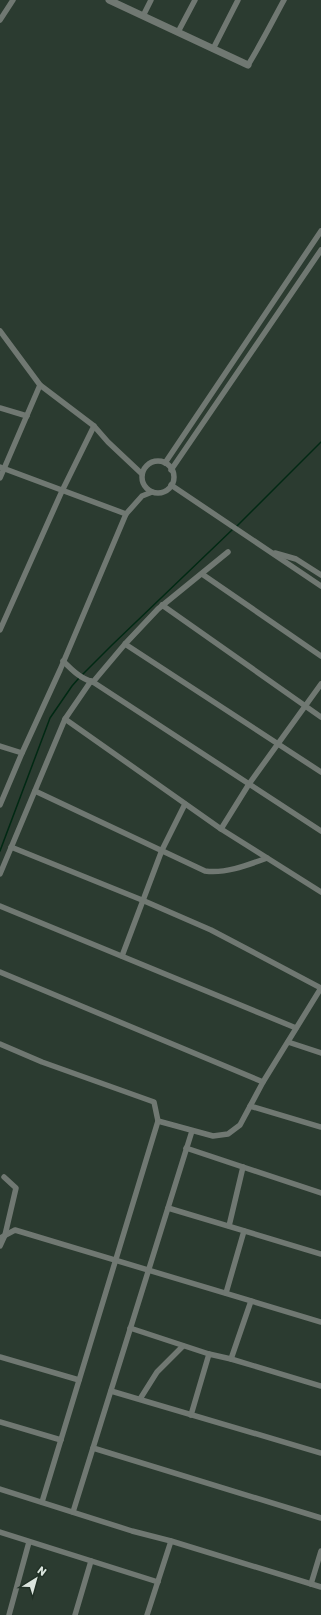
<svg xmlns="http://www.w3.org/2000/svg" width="321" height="1615" font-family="Rubik,sans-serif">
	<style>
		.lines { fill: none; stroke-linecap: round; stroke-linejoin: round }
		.stream { stroke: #012913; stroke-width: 1.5 }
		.minor { stroke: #707872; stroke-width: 5.5 }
		.tertiary { stroke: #707872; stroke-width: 7 }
	</style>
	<rect width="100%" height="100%" fill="#2b3b30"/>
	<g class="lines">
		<g class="stream">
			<path d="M236,527L321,442"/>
			<path d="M82,675L112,645L233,529"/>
			<path d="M0,851L50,718L72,686L79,678"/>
		</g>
		<g class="minor">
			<path d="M143,16L151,0"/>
			<path d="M0,20L13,0"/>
			<path d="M178,32L195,0"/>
			<path d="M213,49L238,0"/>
			<path d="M248,65C261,44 272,22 284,0"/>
			<path d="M0,331L40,385L94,426L108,442L142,474"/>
			<path d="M0,408L27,416"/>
			<circle cx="158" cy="477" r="16"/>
			<path d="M165,463L321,231"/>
			<path d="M0,467L126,514"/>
			<path d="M171,470L321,250"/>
			<path d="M0,478L40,385"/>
			<path d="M171,485L321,586"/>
			<path d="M275,553L296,559L321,575"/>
			<path d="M202,574L321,656"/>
			<path d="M162,605L321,717"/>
			<path d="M0,630L62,491L94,426"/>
			<path d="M125,644L321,772"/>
			<path d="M63,661C72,670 81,679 93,682L321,831"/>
			<path d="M93,682L125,644L158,609L228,552"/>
			<path d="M65,719L221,829L321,892"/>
			<path d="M0,746L22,753"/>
			<path d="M35,791L205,871C225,874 248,865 267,858"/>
			<path d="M0,805L22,753L60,670L126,514L142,496L152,492"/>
			<path d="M221,829L249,784L321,684"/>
			<path d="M11,847L142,900L211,930L321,988"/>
			<path d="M0,874L65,719L91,681"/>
			<path d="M0,906L296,1028"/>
			<path d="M122,956L162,850L185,804"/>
			<path d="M0,972L263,1082"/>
			<path d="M288,1042L321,1053"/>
			<path d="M0,1044L42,1062L154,1102L158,1121L213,1136L228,1134L240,1125L263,1082L321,988"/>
			<path d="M250,1106L321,1127"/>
			<path d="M186,1148L321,1193"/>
			<path d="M168,1208L321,1254"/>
			<path d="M229,1226L243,1167"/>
			<path d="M0,1238L15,1230L321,1322"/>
			<path d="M0,1246L5,1235L16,1188L4,1177"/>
			<path d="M226,1293L244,1231"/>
			<path d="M130,1328L209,1354"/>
			<path d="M0,1357L79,1380"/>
			<path d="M231,1359L321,1386"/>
			<path d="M111,1391L321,1453"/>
			<path d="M140,1399L157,1372L183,1346"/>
			<path d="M191,1415L209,1354L231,1359L251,1301"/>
			<path d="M0,1422L61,1440"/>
			<path d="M93,1448L321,1518"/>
			<path d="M0,1489L132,1531L171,1541L321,1587"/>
			<path d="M42,1502L158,1121"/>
			<path d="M73,1512L192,1131"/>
			<path d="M0,1532L158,1582"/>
			<path d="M311,1584L321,1551"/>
			<path d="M9,1615L29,1542"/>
			<path d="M75,1615L91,1561"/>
			<path d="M147,1615L171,1541"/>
		</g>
		<path class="tertiary" d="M109,0L248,65"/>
	</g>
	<g transform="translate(36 1579) rotate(37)" stroke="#213126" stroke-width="3" paint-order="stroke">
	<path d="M0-3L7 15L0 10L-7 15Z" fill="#dbe5de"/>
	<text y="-6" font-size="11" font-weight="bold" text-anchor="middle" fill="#dbe5de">N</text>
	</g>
</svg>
